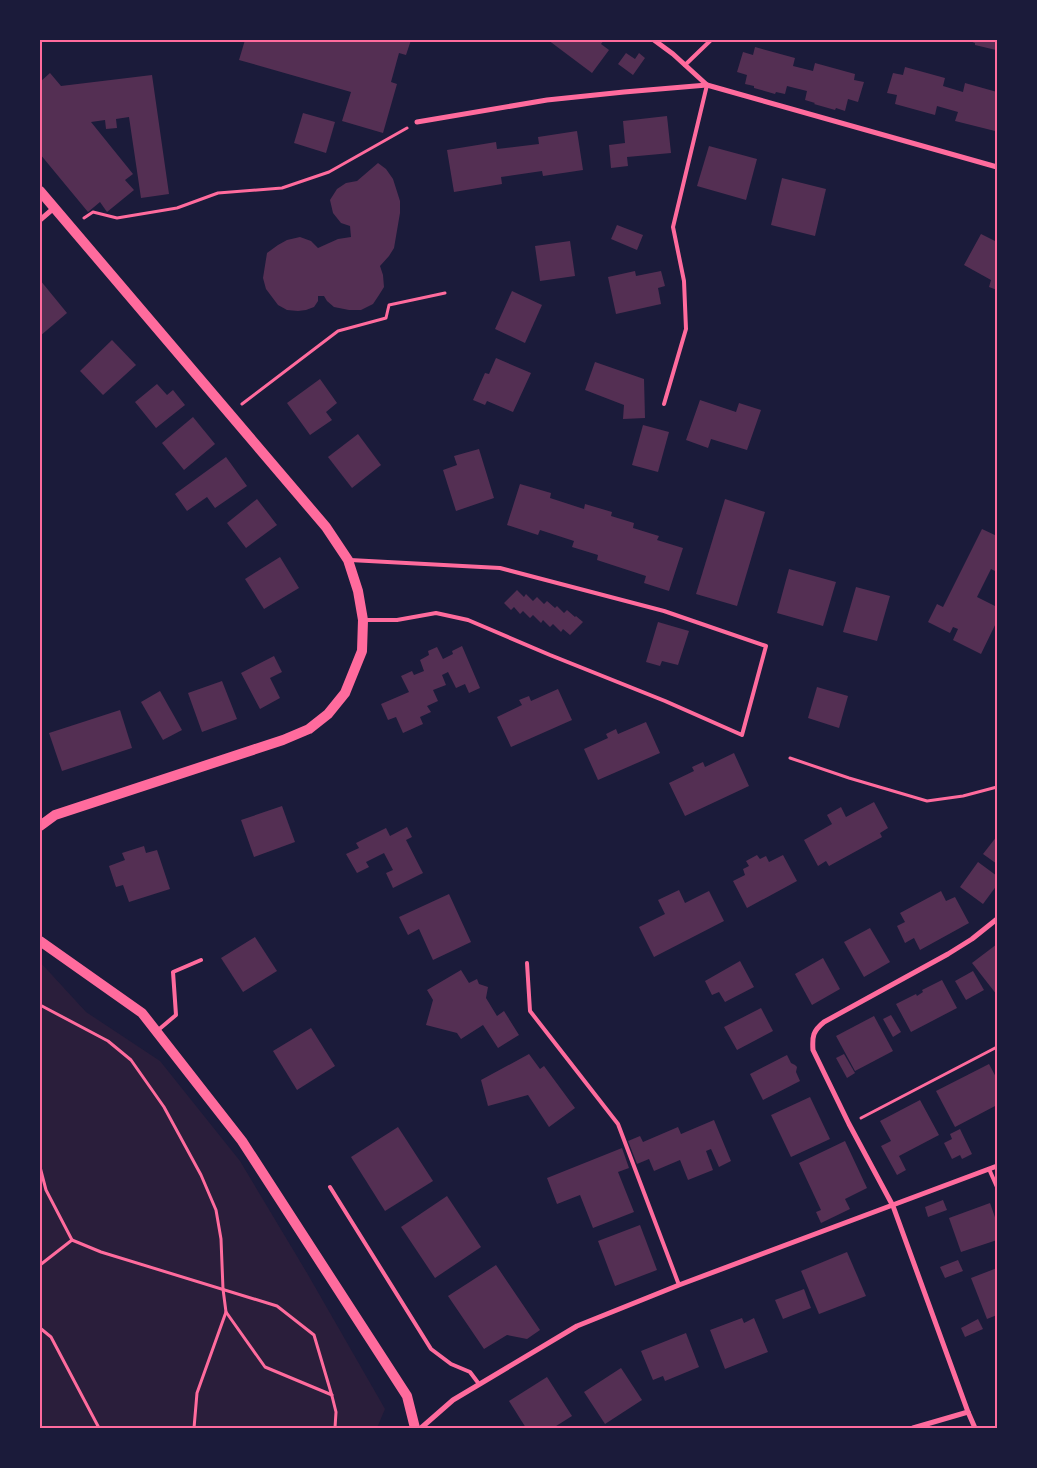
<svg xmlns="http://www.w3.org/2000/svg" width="1037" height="1468" font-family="'Alegreya Sans',sans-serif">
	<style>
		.green { fill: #2a1e3b }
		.building { fill: #542f53 }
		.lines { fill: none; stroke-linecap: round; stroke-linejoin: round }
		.path { stroke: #ff6b9d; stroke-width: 3 }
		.service { stroke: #ff6b9d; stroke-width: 4 }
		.minor { stroke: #ff6b9d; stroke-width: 5 }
		.secondary { stroke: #ff6b9d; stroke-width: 10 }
		.neatline { fill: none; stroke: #ff6b9d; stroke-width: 2 }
	</style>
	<rect width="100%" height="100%" fill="#1b1b3a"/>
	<path class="green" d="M40,962L86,1012L160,1061L240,1161L307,1273L385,1409L377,1428H40Z"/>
	<g class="building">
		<path d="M245,40H411L406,55L399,53L391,82L397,84L383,133L342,121L351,92L239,60Z"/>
		<path d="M548,40H604L601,44L609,50L592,73Z"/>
		<path d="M967,40H997V49L996,50L975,45V43Z"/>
		<path d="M755,47L795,58L793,66L813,71L815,63L855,74L854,80L864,82L858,102L848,99L845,111L836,108L835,110L814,104L815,103L805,100L807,91L787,86L785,94L776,92L775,94L754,88V86L745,84L747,75L737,72L743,52L753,55Z"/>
		<path d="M626,53L635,59L639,53L645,58L633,75L618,64Z"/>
		<path d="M905,67L945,78L943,86L963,92L965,83L997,92V125L995,131L955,121L958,112L937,106L935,115L895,104L897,95L887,93L893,73L903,75Z"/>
		<path d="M50,73L61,86L152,75L169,194L141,198L129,117L116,119L117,128L106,129L105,120L91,122L133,174L125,180L134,190L107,212L100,202L88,212L40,154V82Z"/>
		<path d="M303,113L335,122L326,153L294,143Z"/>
		<path d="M667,116L671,153L627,157L628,166L611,168L609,145L625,143L623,121Z"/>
		<path d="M577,131L583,170L543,176L542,171L501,177L502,184L454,192L447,150L496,142L497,149L539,144L538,137Z"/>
		<path d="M709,146L757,159L746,200L697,186Z"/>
		<path d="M378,163L386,169L393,179L400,201V213L394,248L389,256L380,266L383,275L384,287L379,295L373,304L361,310H349L334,307L327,301L324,296H318V301L314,307L306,310L298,311L287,310L278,305L266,289L263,278L267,253L278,245L287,240L300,237L311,241L318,248L338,239L351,237L350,226L341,223L333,213L330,200L337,189L346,183L357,181Z"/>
		<path d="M782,178L826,189L815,236L771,225Z"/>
		<path d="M617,225L643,235L637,250L611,239Z"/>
		<path d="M981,234L997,242V290L989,287L991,280L964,265Z"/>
		<path d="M570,241L575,276L540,281L535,246Z"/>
		<path d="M635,271L636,276L661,271L665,286L658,288L661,304L616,314L608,277Z"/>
		<path d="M40,280L67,313L40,336Z"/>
		<path d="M512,291L542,305L525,343L495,329Z"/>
		<path d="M112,340L136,365L103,395L80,371Z"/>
		<path d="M496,358L531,373L513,412L487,401L485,405L473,400L485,373L489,374Z"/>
		<path d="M595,362L644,379L645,418L623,419L624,405L585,390Z"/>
		<path d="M320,379L337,403L326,412L332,420L310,435L287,403Z"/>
		<path d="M157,384L167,395L173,390L185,405L156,428L135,402Z"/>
		<path d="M700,400L736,412L739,403L761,410L747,450L711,439L708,448L686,440Z"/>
		<path d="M193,417L215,444L184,470L162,443Z"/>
		<path d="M643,425L669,432L658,472L632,465Z"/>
		<path d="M358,434L381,465L352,488L328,457Z"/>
		<path d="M479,449L494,498L456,511L443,470L457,465L454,456Z"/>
		<path d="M226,457L247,486L215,508L207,497L187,511L175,494Z"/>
		<path d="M520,484L551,493L550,498L584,509L585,504L612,512L611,516L634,523L633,528L659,536L657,540L683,548L669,591L644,583L646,576L597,560L598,555L572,547L574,541L540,530L538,535L507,525Z"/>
		<path d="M257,499L277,525L246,548L227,523Z"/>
		<path d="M725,499L765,512L737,606L696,594Z"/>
		<path d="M982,529L997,536V572L991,569L977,597L997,607V621L981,654L953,640L958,629L953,627L950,633L928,622L937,604L943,607Z"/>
		<path d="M280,557L299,588L264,609L245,579Z"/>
		<path d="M789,569L836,582L823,626L777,613Z"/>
		<path d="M856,587L890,596L877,641L843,632Z"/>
		<path d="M517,590L524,597L526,594L533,601L537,597L544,604L547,601L555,608L557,606L564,613L567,610L575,617L576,616L583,622L570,635L563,629L561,632L553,624L550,627L543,620L541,623L533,615L530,618L523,611L520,614L514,607L511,610L504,603Z"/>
		<path d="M658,622L689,631L678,665L662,661L660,666L646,662Z"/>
		<path d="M462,646L480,688L469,693L465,684L456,688L448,672L442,675L446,685L433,690L438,701L427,706L431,712L420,717L423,724L403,733L396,717L388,720L381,704L409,692L401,676L412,671L414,675L424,671L420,660L429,655L428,651L437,647L443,659L453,654L452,651Z"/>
		<path d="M274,656L282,672L270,678L280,698L260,709L241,673Z"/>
		<path d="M222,681L237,719L202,732L188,693Z"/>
		<path d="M817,687L848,696L839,728L808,718Z"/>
		<path d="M558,689L572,720L511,747L497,717L522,705L519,700L529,696L531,701Z"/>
		<path d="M160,691L182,730L163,740L141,702Z"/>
		<path d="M120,710L132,748L62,771L49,733Z"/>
		<path d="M646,722L660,753L598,780L584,749L608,738L606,734L616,729L618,734Z"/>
		<path d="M734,753L749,786L685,816L669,783L694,771L692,767L703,762L705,767Z"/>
		<path d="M874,802L888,828L880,833L882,837L829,866L826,861L818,866L804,840L832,824L827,815L841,807L846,817Z"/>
		<path d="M282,806L295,842L254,857L241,820Z"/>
		<path d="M407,827L412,837L406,840L423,873L393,888L386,873L393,870L384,853L366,862L369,867L357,873L346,854L359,848L356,843L386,828L390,836Z"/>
		<path d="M997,836V864L983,854Z"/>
		<path d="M144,846L146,853L157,850L170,889L129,902L123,885L116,887L109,866L125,860L122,853Z"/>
		<path d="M757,855L760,859L766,856L769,862L783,855L797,881L747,908L733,881L745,875L743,869L749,866L746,861Z"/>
		<path d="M978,862L997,876V885L983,904L960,887Z"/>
		<path d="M679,890L685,903L709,891L724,921L654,957L639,927L665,914L658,900Z"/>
		<path d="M941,891L946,901L955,897L969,923L920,950L914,938L905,943L897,926L905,922L900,913Z"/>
		<path d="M449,894L471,942L433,960L419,929L408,935L399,917Z"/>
		<path d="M870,928L890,962L864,977L844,942Z"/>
		<path d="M255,937L277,971L243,992L221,958Z"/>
		<path d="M997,944V995L972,963Z"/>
		<path d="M823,958L840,989L812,1005L795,974Z"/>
		<path d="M740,961L754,987L725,1002L719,992L712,995L705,981Z"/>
		<path d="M461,970L469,983L477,979L479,984L488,987L486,998L497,1016L504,1011L519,1035L498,1048L483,1025L461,1039L457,1033L426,1025L433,1000L427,990Z"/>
		<path d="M973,971L984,990L966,1000L955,981Z"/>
		<path d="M942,980L957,1008L911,1032L896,1004L916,994L917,996L923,992L922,990Z"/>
		<path d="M761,1008L773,1031L737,1050L724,1027Z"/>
		<path d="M891,1015L901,1032L893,1037L883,1019Z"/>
		<path d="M874,1016L893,1051L855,1071L836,1036Z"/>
		<path d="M311,1028L335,1066L297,1090L273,1051Z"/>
		<path d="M529,1054L540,1069L544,1066L575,1108L549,1127L528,1095L488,1106L481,1080Z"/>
		<path d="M844,1054L855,1073L847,1078L836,1058Z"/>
		<path d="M787,1055L791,1063L795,1065L797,1067L796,1072L800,1081L763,1100L750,1074Z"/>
		<path d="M989,1064L997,1079V1105L955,1127L936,1091Z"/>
		<path d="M810,1097L830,1139L791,1157L771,1115Z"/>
		<path d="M920,1100L939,1135L899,1156L906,1170L897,1175L881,1146L891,1141L880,1121Z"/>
		<path d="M714,1120L731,1161L719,1167L711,1149L706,1151L713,1170L688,1180L680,1160L654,1171L649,1159L637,1164L628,1141L640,1136L643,1142L678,1127L681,1134Z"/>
		<path d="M398,1127L433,1181L385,1211L351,1157Z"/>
		<path d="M960,1129L972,1154L962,1159L960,1155L952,1159L944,1143L952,1139L950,1134Z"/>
		<path d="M845,1141L867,1188L845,1199L850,1209L821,1223L816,1212L821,1210L799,1163Z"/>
		<path d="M622,1148L629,1168L618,1172L634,1212L593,1228L580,1195L557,1204L547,1178Z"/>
		<path d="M447,1196L481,1247L435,1278L401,1227Z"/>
		<path d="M943,1200L947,1210L928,1217L925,1207Z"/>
		<path d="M990,1203L997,1223V1240L961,1252L949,1218Z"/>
		<path d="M640,1225L657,1270L615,1286L598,1241Z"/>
		<path d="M847,1252L866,1296L819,1314L801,1271Z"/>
		<path d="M958,1260L963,1271L945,1278L940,1267Z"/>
		<path d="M496,1265L540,1330L527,1339L507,1335L484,1349L448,1296Z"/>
		<path d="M997,1268V1315L987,1319L971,1278Z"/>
		<path d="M804,1289L811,1308L783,1319L775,1300Z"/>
		<path d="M742,1318L744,1323L754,1318L768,1352L725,1369L710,1330Z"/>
		<path d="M978,1319L983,1329L965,1337L961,1328Z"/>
		<path d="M686,1333L699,1367L665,1381L663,1376L653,1380L641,1351Z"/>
		<path d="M621,1368L642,1400L605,1424L584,1392Z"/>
		<path d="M547,1377L572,1416L553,1428H526L509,1401Z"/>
	</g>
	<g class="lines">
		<g class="path">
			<path d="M84,218L93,212L117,218L177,208L218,193L282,188L329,172L407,128"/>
			<path d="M242,404L338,331L386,318L389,305L445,293"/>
			<path d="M790,758L849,778L927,801L963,796L997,787"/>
			<path d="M40,1005L108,1041L131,1060L164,1107L201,1175L216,1210L221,1239L223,1289L226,1312L197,1393L194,1428"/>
			<path d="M861,1118L997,1047"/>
			<path d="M40,1167L46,1190L72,1240"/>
			<path d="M40,1265L72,1240L101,1252L277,1306L314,1335L332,1396L336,1412L335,1428"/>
			<path d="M226,1312L265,1367L332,1395"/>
			<path d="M40,1328L51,1337L99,1428"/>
		</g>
		<g class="service">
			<path d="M685,65L711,40"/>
			<path d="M664,404L686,329L684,281L673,227L707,85"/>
			<path d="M350,560L500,568L664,611L766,646L742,735L665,701L550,655L468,620L436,613L397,620H363"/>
			<path d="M527,963L530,1011L618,1124L679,1285"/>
			<path d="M157,1031L176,1015L173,972L201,960"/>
			<path d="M989,1169L997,1187"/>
			<path d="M330,1187L431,1349L451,1364L470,1372L479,1384"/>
		</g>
		<g class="minor">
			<path d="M654,40L673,54L707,85"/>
			<path d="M417,122L547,100L624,92L707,85L997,167"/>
			<path d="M40,220L54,208"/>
			<path d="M968,1412L975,1428"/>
			<path d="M421,1428L453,1400L577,1326L679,1285L997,1166"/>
			<path d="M913,1428L968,1412L893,1206L849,1124L813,1050C812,1036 813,1031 824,1022L948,954L972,939L997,919"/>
		</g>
		<g class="secondary">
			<path d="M40,191L326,527L348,560L358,591L363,620L362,651L345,693L328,714L309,729L283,740L55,815L40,826"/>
			<path d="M40,941L142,1013L242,1141L407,1396L415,1428"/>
		</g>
	</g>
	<rect width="1037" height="1468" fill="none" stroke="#1b1b3a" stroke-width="82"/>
	<rect x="41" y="41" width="955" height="1386" class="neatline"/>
</svg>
